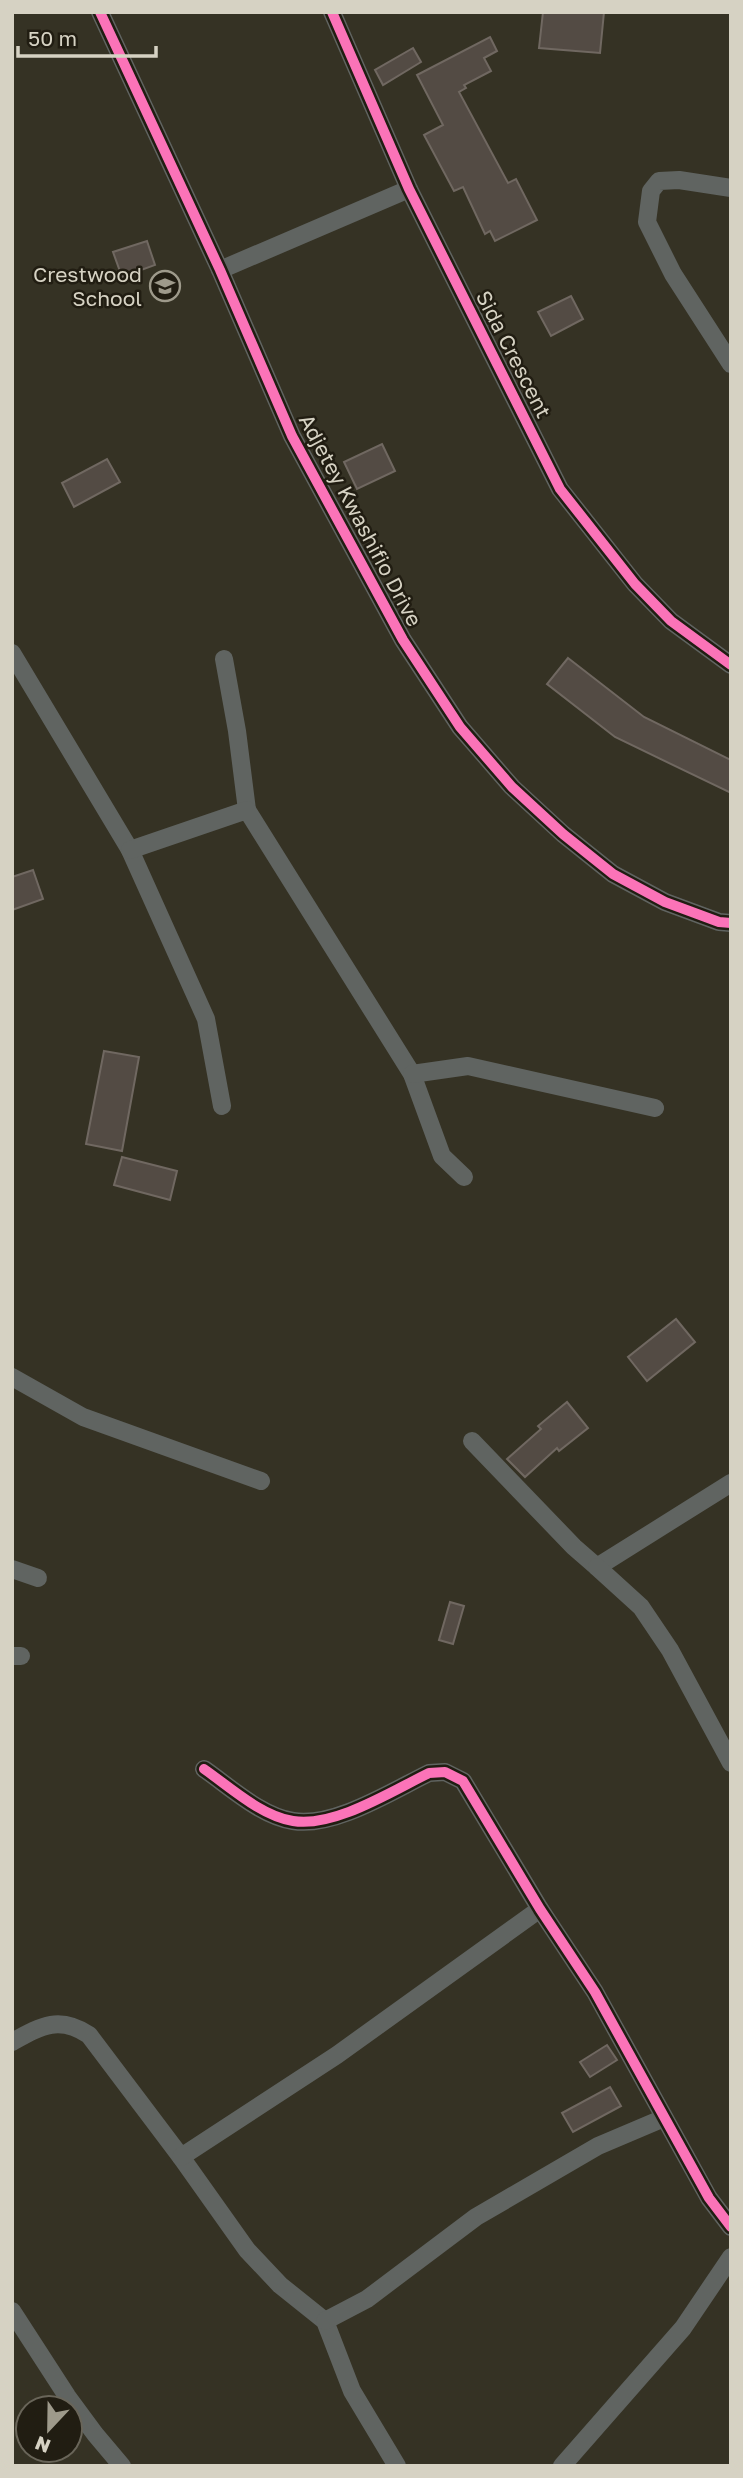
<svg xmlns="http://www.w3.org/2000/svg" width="743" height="2478" font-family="'Golos Text',sans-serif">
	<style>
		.building { fill: #534b44; stroke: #706861; stroke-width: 2 }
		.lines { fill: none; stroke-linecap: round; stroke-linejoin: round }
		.minor { stroke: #606461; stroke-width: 18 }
		.cycleway-casing { stroke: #211d12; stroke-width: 15 }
		.cycleway { stroke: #fb73b8; stroke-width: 10 }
		.labels { text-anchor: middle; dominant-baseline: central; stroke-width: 5; stroke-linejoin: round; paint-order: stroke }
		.poi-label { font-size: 21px; fill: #d6d2c3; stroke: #211d12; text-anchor: end }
		.street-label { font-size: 21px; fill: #d6d2c3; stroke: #211d12 }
	</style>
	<rect width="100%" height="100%" fill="#353224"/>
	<g class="building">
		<path d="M543,12H604L600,53L539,48Z"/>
		<path d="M490,37L497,51L484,58L491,71L464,85L466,88L459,92L508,183L516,179L537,220L495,241L490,231L485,234L463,187L454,191L424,135L443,125L417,75Z"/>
		<path d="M413,48L421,62L383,85L375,70Z"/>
		<path d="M147,241L155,265L122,277L113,252Z"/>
		<path d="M571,296L583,319L551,336L538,312Z"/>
		<path d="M382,444L395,471L357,489L344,462Z"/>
		<path d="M107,459L120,482L74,507L62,483Z"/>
		<path d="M568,658L644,717L731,760V793L615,737L547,684Z"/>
		<path d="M33,870L43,899L12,910V877Z"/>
		<path d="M104,1051L139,1057L122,1151L86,1144Z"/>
		<path d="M122,1157L177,1171L170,1200L114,1185Z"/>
		<path d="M676,1319L695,1342L647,1381L628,1357Z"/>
		<path d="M567,1402L588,1428L559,1451L557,1448L525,1477L507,1459L541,1429L538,1426Z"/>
		<path d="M450,1602L464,1606L453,1644L439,1640Z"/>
		<path d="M607,2045L617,2060L590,2077L580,2062Z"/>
		<path d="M610,2087L621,2106L573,2132L562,2113Z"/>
	</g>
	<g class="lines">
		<g class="minor">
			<path d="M100,12L220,270L292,436L403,640L460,727L512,787L563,834L613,874L665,902L719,922L731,923"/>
			<path d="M332,12L409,189L560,489L635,584L671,621L731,665"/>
			<path d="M731,188L679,180L659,181L651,191L647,222L673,274L731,364"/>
			<path d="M220,270L409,189"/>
			<path d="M12,653L130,850L206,1019L222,1106"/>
			<path d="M224,659L237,731L247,810"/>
			<path d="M130,850L247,810L412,1074L442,1156L464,1177"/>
			<path d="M412,1074L468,1066L655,1108"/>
			<path d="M12,1377L83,1417L261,1481"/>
			<path d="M472,1441L574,1547L597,1567L731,1483"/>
			<path d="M597,1567L641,1607L670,1650L731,1763"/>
			<path d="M12,1569L38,1578"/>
			<path d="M12,1656H21"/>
			<path d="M204,1769C230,1787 261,1816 293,1821C334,1828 392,1791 429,1773L445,1772L463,1781L540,1909L595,1992L709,2198L731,2227"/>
			<path d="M12,2042C41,2026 59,2015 89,2035L181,2157L247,2250L280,2285L325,2321L352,2391L397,2466"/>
			<path d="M181,2157L337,2055L540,1909"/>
			<path d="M12,2311L67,2396L95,2434L122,2466"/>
			<path d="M325,2321L367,2299L476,2217L598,2146L664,2118"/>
			<path d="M562,2466L683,2328L731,2257"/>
		</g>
		<g class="cycleway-casing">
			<g id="cycleway">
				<path d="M100,12L220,270L292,436L403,640L460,727L512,787L563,834L613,874L665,902L719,922L731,923"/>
				<path d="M332,12L409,189L560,489L635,584L671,621L731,665"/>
				<path d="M204,1769C230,1787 261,1816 293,1821C334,1828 392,1791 429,1773L445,1772L463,1781L540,1909L595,1992L709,2198L731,2227"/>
			</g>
		</g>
		<use href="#cycleway" class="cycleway"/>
	</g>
	<defs>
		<g id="school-ring" transform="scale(1.575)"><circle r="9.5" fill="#211d12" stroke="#9e9a8b" stroke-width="1.5"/><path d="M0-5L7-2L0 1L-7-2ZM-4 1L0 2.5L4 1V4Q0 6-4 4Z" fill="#9e9a8b"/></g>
	</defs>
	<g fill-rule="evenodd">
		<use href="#school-ring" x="165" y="286"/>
	</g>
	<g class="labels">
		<g class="poi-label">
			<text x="142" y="274">Crestwood<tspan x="142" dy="24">School</tspan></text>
		</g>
		<g class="street-label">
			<text transform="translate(514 354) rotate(63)">Sida Crescent</text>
			<text transform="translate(361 520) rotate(62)">Adjetey Kwashifio Drive</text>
		</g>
	</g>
	<rect width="743" height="2478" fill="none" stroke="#d6d2c3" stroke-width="28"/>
	<g transform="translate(49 2429) rotate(202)"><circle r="33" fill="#211d12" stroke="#696559" stroke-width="2"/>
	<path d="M0-5L12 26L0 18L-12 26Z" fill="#9e9a8b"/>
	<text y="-10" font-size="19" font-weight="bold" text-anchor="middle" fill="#d6d2c3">N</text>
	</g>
	<path d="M18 46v10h138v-10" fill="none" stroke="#d6d2c3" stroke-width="3.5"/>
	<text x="28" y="46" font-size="21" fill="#d6d2c3" stroke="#211d12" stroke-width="5" paint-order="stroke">50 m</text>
</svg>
